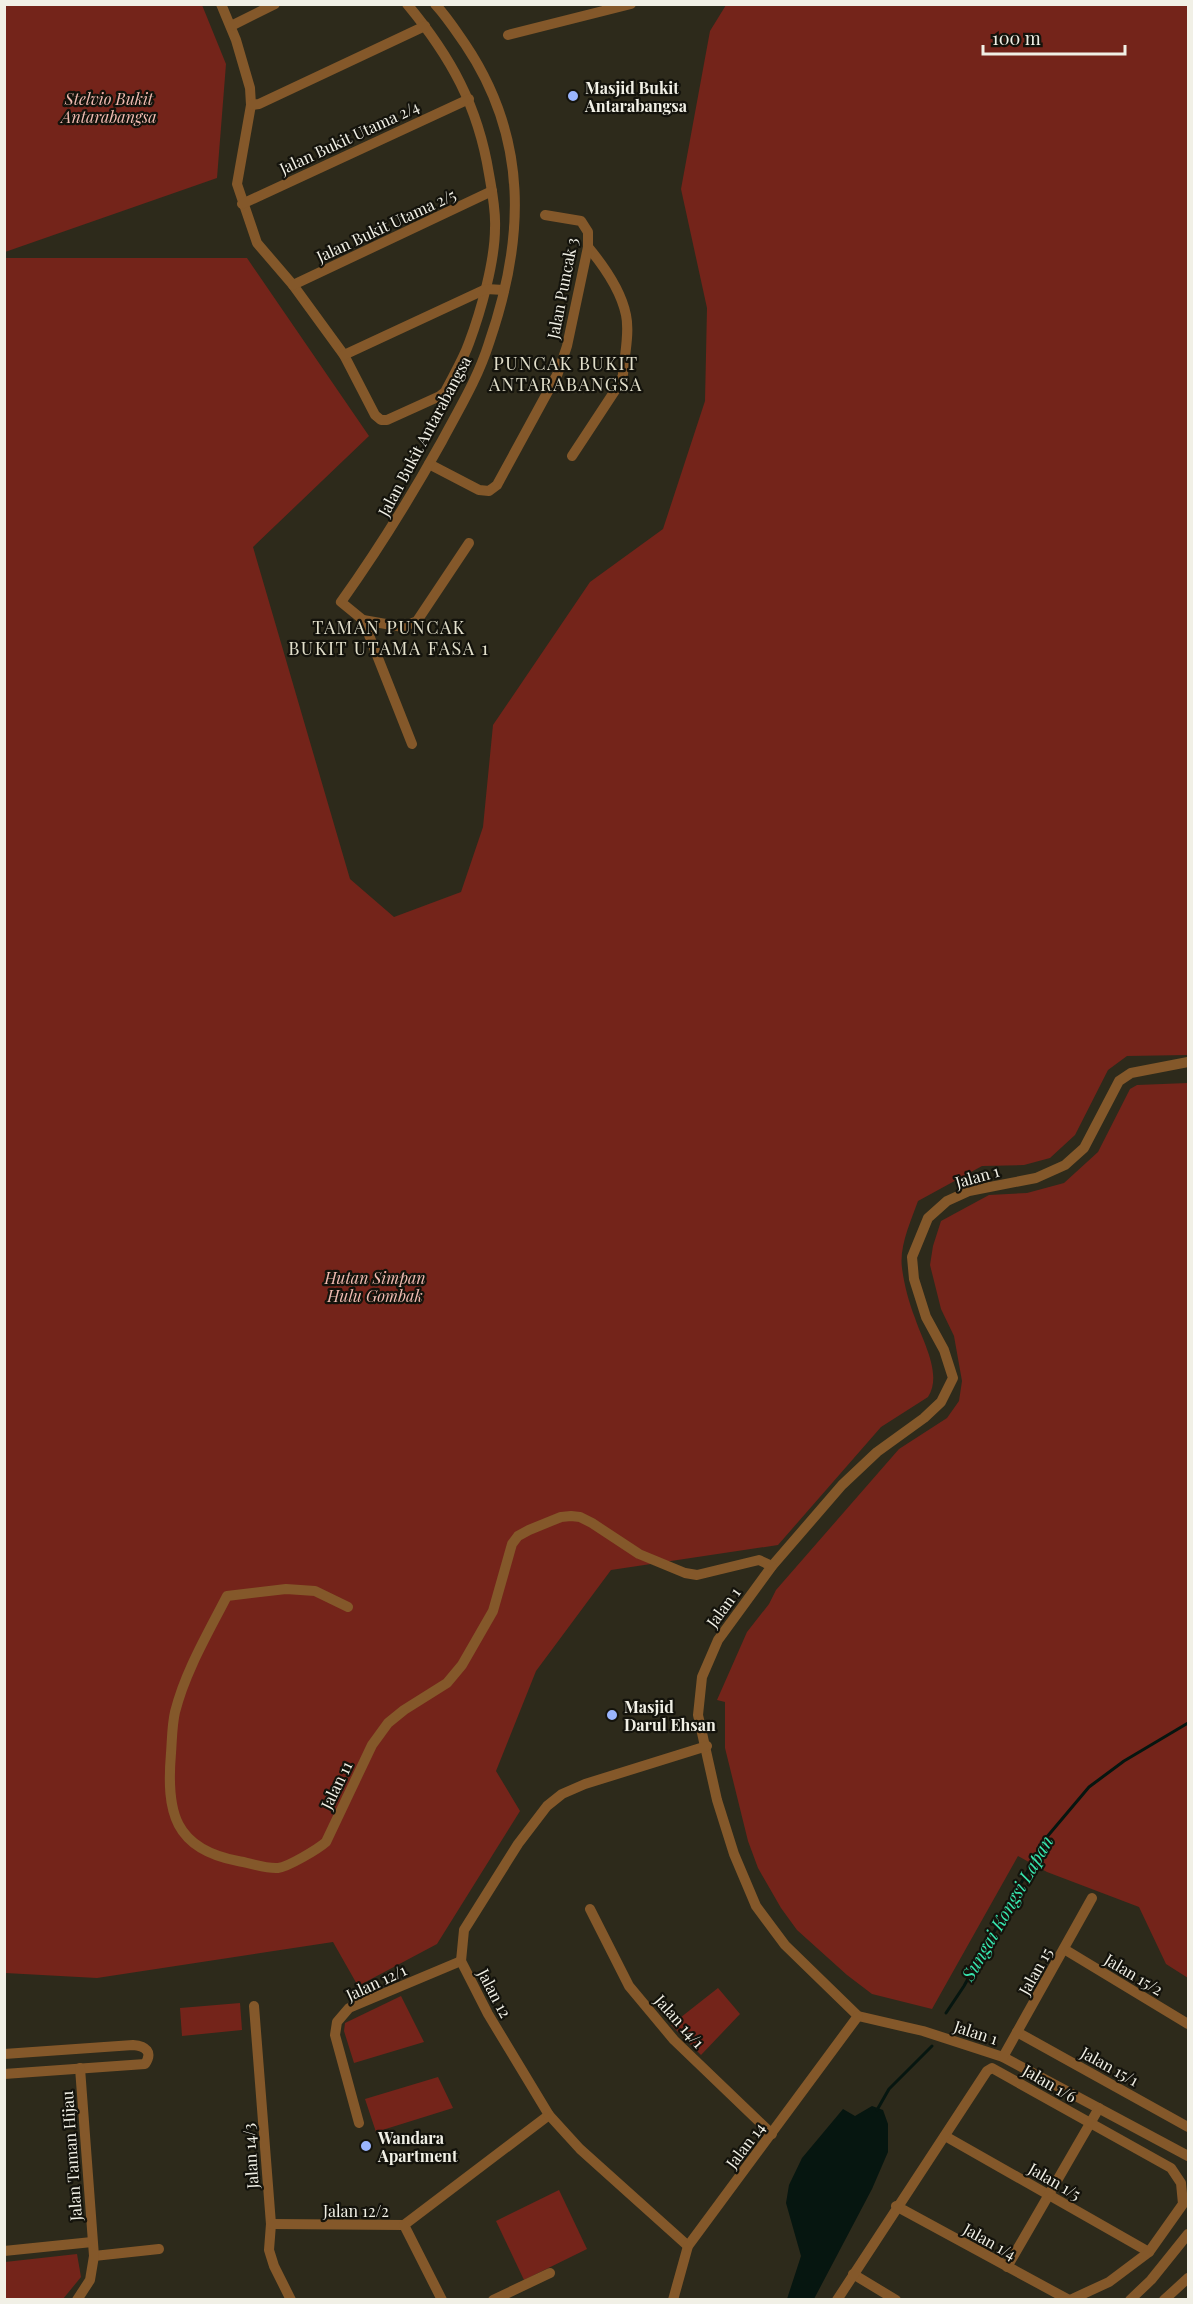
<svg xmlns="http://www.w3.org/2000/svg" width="1193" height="2304" font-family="'Playfair Display',serif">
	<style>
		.green { fill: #74241a }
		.water { fill: #061610 }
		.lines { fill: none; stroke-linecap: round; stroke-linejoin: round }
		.stream { stroke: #061610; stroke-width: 3 }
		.street { stroke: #84582a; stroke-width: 10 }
		.poi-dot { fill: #9ab5fd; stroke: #14130c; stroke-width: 2 }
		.labels { text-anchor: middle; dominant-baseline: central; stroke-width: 4.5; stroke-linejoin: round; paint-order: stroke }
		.poi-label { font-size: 16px; font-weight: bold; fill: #f1f0e6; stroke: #14130c; text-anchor: start }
		.park-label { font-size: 16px; font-style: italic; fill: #f1bcb2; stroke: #14130c }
		.street-label { font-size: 16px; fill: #f1f0e6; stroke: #14130c }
		.neighbourhood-label { font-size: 18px; letter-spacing: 1.5px; fill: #e3e0cc; stroke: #14130c }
		.water-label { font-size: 18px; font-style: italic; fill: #37e5ae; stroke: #14130c }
	</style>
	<rect width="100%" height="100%" fill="#2d2a1b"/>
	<g class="green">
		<path d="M4,5H202L226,64L217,178L5,252Z"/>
		<path d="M726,5H1188V1055L1127,1056L1108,1070L1075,1135L1050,1158L1024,1165L982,1166L918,1201C911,1221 899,1246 902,1268C904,1284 909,1303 915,1318C922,1340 943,1374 928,1397L881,1427L778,1545L611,1570L536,1671L496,1771L520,1811L437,1944L358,1986L333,1942L97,1978L5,1973L4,258H247L369,436L253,547L350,879L394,917L461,892L483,827L493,725L590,582L663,529L705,401L707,308L681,189L710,31Z"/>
		<path d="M1188,1083V1978L1166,1964L1139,1907L1047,1872L1018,1856L932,2009L872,1994L847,1975L797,1930L781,1908L758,1868L748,1841L725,1748V1702L717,1700L747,1632L769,1604L776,1590L899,1449L947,1418L959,1401L962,1381L954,1336L941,1309L930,1265L933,1246L941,1221L989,1195L1027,1193L1064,1183L1098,1152L1130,1089L1137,1085Z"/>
		<path d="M718,1988L740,2014L701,2055L671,2025Z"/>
		<path d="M401,1996L424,2042L354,2063L344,2031L345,2023Z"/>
		<path d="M240,2003L242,2030L182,2036L180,2008Z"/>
		<path d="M438,2077L453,2108L376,2132L365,2099Z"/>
		<path d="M559,2190L587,2249L524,2280L496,2221Z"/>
		<path d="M77,2254L81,2277L63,2299H5V2262Z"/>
	</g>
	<path class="water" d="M872,2106L883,2110L888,2124V2152L872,2189L814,2299H787L801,2256L786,2203L789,2185L802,2158L843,2109L855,2116Z"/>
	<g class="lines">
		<g class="stream">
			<path d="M946,2013L964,1986L1046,1838L1089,1787L1124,1761L1188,1723"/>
			<path d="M877,2110L889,2089L932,2046"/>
		</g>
		<g class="street">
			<path d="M221,4L236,40L250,88L251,105L237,184L257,243L293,285L344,355L375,415L381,420H387L440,396L445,392C453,376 463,360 469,343C481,311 495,261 495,228C496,210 492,191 489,174C478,106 451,57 407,4"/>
			<path d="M231,26L275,4"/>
			<path d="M508,35L631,4"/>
			<path d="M251,105L259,104L425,26"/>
			<path d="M242,204L469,99"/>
			<path d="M293,285L492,191"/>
			<path d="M344,355L486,289L504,290"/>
			<path d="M572,456L620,383L623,375C624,357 630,333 626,315C621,290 603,265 588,247"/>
			<path d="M429,464L479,490L489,491L497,485L558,373L567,346L588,247V232L581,221L545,215"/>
			<path d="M363,620L403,627L417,621L469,543"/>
			<path d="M412,744L363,620L341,602C378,550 411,497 442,441C459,409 478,378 489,343C525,239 529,139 465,44C456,31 447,17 435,4"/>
			<path d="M1188,1062L1131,1073L1119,1081L1084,1148L1065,1165L1036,1178L969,1191L947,1201L928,1218L912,1257L914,1279L926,1317L944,1350L953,1378L941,1402L924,1418L877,1452L842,1485L772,1566L718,1640L702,1677L698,1715L717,1800L734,1854L756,1906L785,1945L858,2016L923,2031L1003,2057L1188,2156"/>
			<path d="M348,1607L315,1591L286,1589L227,1596C208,1633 185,1672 175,1712C172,1725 172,1740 171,1753C166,1812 174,1849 238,1861C250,1863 266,1869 278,1868C288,1867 318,1849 326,1842L372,1745L388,1723L404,1710L447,1683L462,1665L493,1611L512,1544L518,1536L529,1530L561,1517L571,1516L580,1517L592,1523L639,1554L685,1573L697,1575L759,1560L772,1566"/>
			<path d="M590,1909L629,1986L674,2040L772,2134"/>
			<path d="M1064,1949L1188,2024"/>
			<path d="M254,2006L271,2224L269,2250L274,2266L291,2300"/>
			<path d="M1017,2032L1188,2127"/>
			<path d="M4,2054L133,2045C146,2046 153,2052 145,2064L4,2074"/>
			<path d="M1003,2057L1092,1898"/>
			<path d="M359,2123L335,2035L337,2022L349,2008L461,1961"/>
			<path d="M945,2136L1149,2252"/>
			<path d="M896,2206L1069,2300"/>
			<path d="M271,2224L404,2225L549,2115"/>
			<path d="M404,2225L442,2300"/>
			<path d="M688,2246L580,2149L549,2115L488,2014L461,1961L464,1930L518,1844L547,1806L562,1794L585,1784L707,1746"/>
			<path d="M4,2251L92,2242"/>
			<path d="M94,2256L159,2249"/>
			<path d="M1007,2267L1099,2108"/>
			<path d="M853,2274L896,2300"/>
			<path d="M77,2300L90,2280L94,2256L80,2068"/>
			<path d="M493,2300L550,2273"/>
			<path d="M673,2300L688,2246L858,2016"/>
			<path d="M837,2300L987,2071L992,2068L1171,2168L1181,2183L1183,2204L1149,2252L1109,2282L1070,2300"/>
			<path d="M1130,2300L1151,2280L1188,2234"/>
			<path d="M1164,2300L1188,2278"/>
		</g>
	</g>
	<g class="poi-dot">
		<circle cx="573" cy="96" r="6"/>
		<circle cx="612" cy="1715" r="6"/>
		<circle cx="366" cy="2146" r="6"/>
	</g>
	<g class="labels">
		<g class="poi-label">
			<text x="585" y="87">Masjid Bukit<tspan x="585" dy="18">Antarabangsa</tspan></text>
			<text x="624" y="1706">Masjid<tspan x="624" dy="18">Darul Ehsan</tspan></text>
			<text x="378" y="2137">Wandara<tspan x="378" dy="18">Apartment</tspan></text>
		</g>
		<g class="park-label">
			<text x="109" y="98">Stelvio Bukit<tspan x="109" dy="18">Antarabangsa</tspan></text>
			<text x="375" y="1277">Hutan Simpan<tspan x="375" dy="18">Hulu Gombak</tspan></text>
		</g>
		<g class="street-label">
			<text transform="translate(349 137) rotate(-25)">Jalan Bukit Utama 2/4</text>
			<text transform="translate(386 225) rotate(-25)">Jalan Bukit Utama 2/5</text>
			<text transform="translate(562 288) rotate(-79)">Jalan Puncak 3</text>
			<text transform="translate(424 436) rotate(-62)">Jalan Bukit Antarabangsa</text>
			<text transform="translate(977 1176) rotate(-16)">Jalan 1</text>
			<text transform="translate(723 1607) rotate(-54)">Jalan 1</text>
			<text transform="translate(336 1785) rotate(-64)">Jalan 11</text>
			<text transform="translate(1035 1971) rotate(-61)">Jalan 15</text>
			<text transform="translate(1134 1974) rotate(31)">Jalan 15/2</text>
			<text transform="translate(376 1982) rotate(-25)">Jalan 12/1</text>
			<text transform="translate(495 1993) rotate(62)">Jalan 12</text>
			<text transform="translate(680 2021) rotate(48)">Jalan 14/1</text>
			<text transform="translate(976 2032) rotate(18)">Jalan 1</text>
			<text transform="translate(1110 2066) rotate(29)">Jalan 15/1</text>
			<text transform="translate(1050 2083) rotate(30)">Jalan 1/6</text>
			<text transform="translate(745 2145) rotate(-53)">Jalan 14</text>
			<text transform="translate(71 2156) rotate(-94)">Jalan Taman Hijau</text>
			<text transform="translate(250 2156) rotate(-94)">Jalan 14/3</text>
			<text transform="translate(1055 2181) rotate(30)">Jalan 1/5</text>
			<text x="356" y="2210">Jalan 12/2</text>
			<text transform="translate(990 2241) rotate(29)">Jalan 1/4</text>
		</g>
		<g class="neighbourhood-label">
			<text x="566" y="363">PUNCAK BUKIT<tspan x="566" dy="21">ANTARABANGSA</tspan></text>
			<text x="389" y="627">TAMAN PUNCAK<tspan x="389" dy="21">BUKIT UTAMA FASA 1</tspan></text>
		</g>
		<g class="water-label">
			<text transform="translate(1007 1908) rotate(-60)">Sungai Kongsi Lapan</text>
		</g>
	</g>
	<rect width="1193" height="2304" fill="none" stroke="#f1f0e6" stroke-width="12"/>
	<path d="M983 45v9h142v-9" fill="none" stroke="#f1f0e6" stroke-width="3"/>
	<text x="992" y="45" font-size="18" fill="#f1f0e6" stroke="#14130c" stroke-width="4.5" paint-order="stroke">100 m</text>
</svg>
